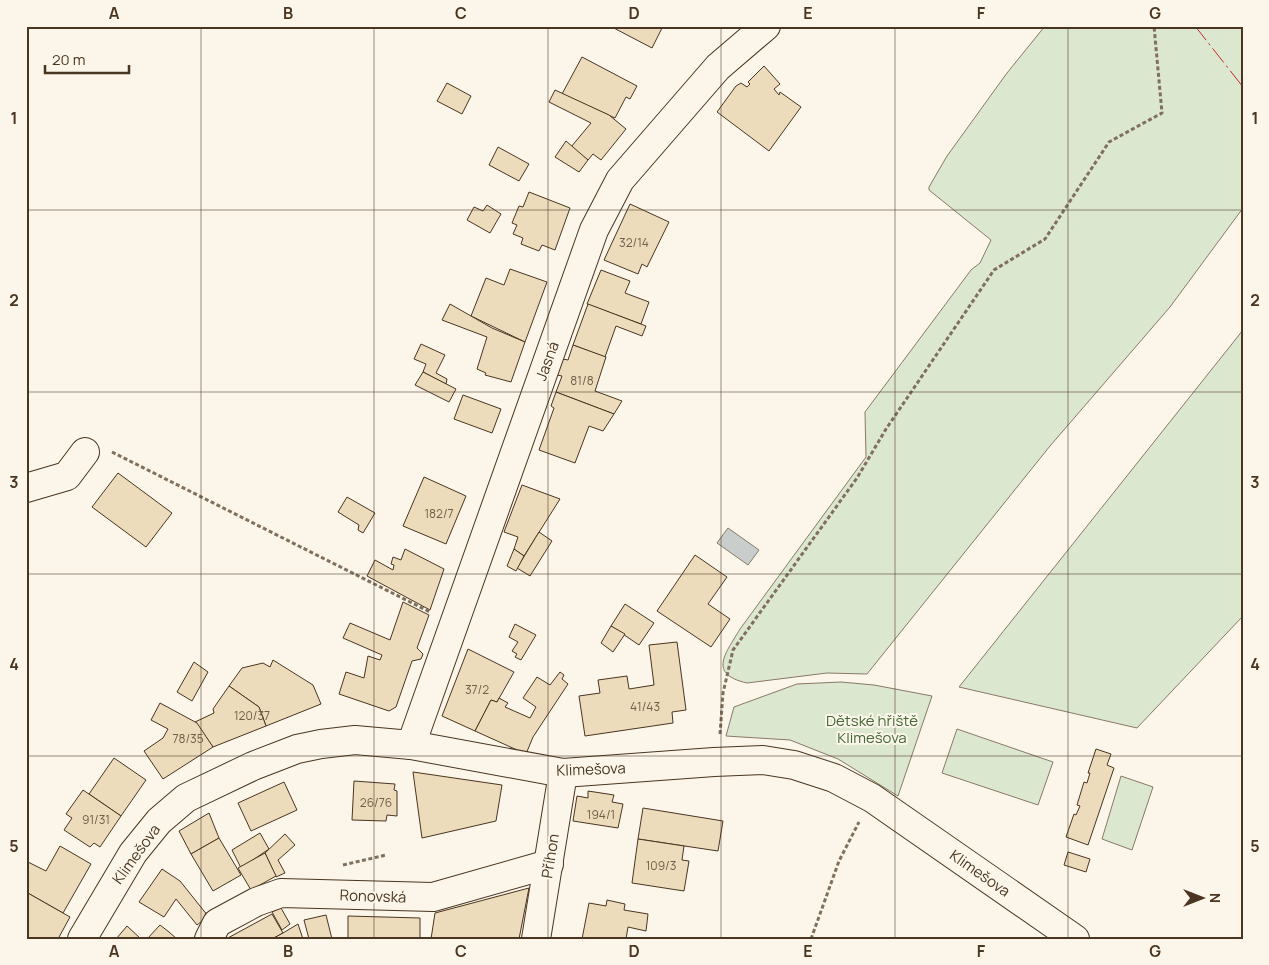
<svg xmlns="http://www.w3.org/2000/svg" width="1269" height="965" font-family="Manrope,sans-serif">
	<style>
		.green { fill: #dce7d0; stroke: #887966 }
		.water { fill: #c9cecd; stroke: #887966 }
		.building { fill: #ecdcbc; stroke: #4a3520 }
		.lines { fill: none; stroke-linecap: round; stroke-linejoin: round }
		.minor-casing { stroke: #4a3520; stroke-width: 30 }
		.path { stroke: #7f6f5c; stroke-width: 3; stroke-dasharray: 4 2.5; stroke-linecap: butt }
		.minor { stroke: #fbf6e9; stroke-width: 28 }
		.power { stroke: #c62828; stroke-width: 1; stroke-dasharray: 18 4 2.5 4; stroke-linecap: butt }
		.grid { fill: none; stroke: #4a3520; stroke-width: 1; stroke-opacity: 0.55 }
		.labels { text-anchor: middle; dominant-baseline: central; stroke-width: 4; stroke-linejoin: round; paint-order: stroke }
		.number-label { font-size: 12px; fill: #725f47 }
		.street-label { font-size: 15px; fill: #4a3520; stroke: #fbf6e9 }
		.park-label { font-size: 15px; fill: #436837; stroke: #fbf6e9 }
		.neatline { fill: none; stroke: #4a3520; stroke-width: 2 }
		.grid-label { font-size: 16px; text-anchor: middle; font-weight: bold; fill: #4a3520 }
	</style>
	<rect width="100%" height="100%" fill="#fbf6e9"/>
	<g class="green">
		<path d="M1045,26H1243V208L1170,307L1050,446L867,674L827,673L747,683C707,674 726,653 740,629L866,457L865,412L971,270L980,263L991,240L929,190V187L947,156L1007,73Z"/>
		<path d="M1243,330V616L1137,728L959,687Z"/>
		<path d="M841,682L874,685L932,696L898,796L838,759L790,740L726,736L734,707L797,684Z"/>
		<path d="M957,729L1053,762L1038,805L942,773Z"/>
		<path d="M1121,776L1153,787L1132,850L1102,839Z"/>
	</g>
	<path class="water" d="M728,528L759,550L748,565L717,543Z"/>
	<g class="building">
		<path d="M610,26H663L652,48Z"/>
		<path d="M582,57L637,86L630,99L626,97L615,118L562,94Z"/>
		<path d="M764,66L780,84L774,89L779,95L780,92L801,107L769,151L717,112L736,86L741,83L747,87L750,84L748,82Z"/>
		<path d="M447,83L471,96L462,114L437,101Z"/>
		<path d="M555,90L609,115L626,129L601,160L593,154L588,160L571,147L591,123L549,102Z"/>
		<path d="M566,141L588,160L579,172L555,157Z"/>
		<path d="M498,147L529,164L519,181L489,165Z"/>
		<path d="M529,192L570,208L555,250L542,245L539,251L521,244L523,238L513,234L517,225L512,223L519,206L523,207Z"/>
		<path d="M630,204L669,222L647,267L642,264L638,274L604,260Z"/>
		<path d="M487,205L501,214L490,233L467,220L474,207L483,211Z"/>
		<path d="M510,269L547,282L525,342L471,316L486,278L504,285Z"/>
		<path d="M601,270L630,281L625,293L649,302L641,324L587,304Z"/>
		<path d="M450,304L492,328L525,342L511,382L485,375L486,373L477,369L487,337L442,320Z"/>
		<path d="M588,304L646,326L642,336L616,326L605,357L573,345Z"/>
		<path d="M421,344L445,355L436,373L447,379L446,384L423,372L426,364L414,359Z"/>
		<path d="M573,345L606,357L595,391L622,401L614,414L556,392L562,376L557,375L563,359L568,360Z"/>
		<path d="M423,372L456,389L449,402L415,385Z"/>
		<path d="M556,392L614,414L603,431L589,426L575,463L539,450L554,408L551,406Z"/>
		<path d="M463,395L501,409L492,433L454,419Z"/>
		<path d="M118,473L172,513L146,547L92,507Z"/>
		<path d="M424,477L466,496L446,544L403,526Z"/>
		<path d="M522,485L560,499L524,556L514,549L518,537L504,532Z"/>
		<path d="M347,497L375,513L363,533L358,530L359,525L338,512Z"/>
		<path d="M539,532L552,541L530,576L517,568Z"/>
		<path d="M405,549L444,569L430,610L367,576L375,560L393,570L394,565L391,564L393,557L401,560Z"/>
		<path d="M514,549L524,556L516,571L507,566Z"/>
		<path d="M695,555L727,577L708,604L730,619L711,647L657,611Z"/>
		<path d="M403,602L429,615L417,648L423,654L421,659L412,661L396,707L389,711L339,694L346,672L364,678L368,656L380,660L382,655L343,638L350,623L390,640Z"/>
		<path d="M625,604L654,623L639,645L611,626Z"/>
		<path d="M515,624L536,635L521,660L515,657L517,654L512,651L518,642L509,637Z"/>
		<path d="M611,626L625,634L613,652L601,643Z"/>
		<path d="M677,642L686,710L672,712L673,723L585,736L579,696L600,693L598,680L627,676L629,689L654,685L649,645Z"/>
		<path d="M468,649L514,672L497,702L491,700L475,731L442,716Z"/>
		<path d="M273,660L313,685L321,704L266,726L259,707L229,686L242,668L263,663L270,667Z"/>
		<path d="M194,662L208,672L192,701L177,692Z"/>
		<path d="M560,672L564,675L562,679L568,684L533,737L526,754L475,731L491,700L497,702L499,698L508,703L505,707L530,718L536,707L523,698L537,677L550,685Z"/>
		<path d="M229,686L259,707L266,726L213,747L195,722L214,713L213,709Z"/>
		<path d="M160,703L197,723L213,747L163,779L144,751L163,738L168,729L151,720Z"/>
		<path d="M1096,749L1111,754L1107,765L1114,768L1088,845L1066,837L1074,814L1076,815L1080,806L1077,805L1084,782L1087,783L1090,773H1088Z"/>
		<path d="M114,758L146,780L121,816L89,794Z"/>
		<path d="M413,772L502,785L496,821L422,838Z"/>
		<path d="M354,781L395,784L394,790L397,791V816L387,815L386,821L352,820Z"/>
		<path d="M284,782L297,810L251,831L238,803Z"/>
		<path d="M83,790L121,816L100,847L94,843L90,847L64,830L72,818L66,814Z"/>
		<path d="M588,791L614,795L612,802L623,804L618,828L573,821L577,796L588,798Z"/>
		<path d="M643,808L723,821L718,851L638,839Z"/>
		<path d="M209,813L219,838L191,854L179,831Z"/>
		<path d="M260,833L269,849L241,868L232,850Z"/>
		<path d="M285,834L295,845L278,860L285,873L276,877L265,853Z"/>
		<path d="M219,838L241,875L213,891L191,854Z"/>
		<path d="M638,839L684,846L682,860L689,861L684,891L632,883Z"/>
		<path d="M60,846L91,864L63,913L26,892V861L46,871Z"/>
		<path d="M1068,852L1090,859L1086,872L1064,865Z"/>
		<path d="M265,853L276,876L251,890L238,868Z"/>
		<path d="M162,869L180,881L208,916L197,925L176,899L164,917L139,902Z"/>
		<path d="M529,888L519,939H431L435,913Z"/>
		<path d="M26,892L70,917L58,939H26Z"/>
		<path d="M607,900L625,904L624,910L648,914L646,931L628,927L626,939H582L589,903L606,906Z"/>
		<path d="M281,908L290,924L282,930L272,912Z"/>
		<path d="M272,914L283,933L272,939H226Z"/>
		<path d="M326,915L332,939H309L304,920Z"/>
		<path d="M348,916L420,918V939H348Z"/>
		<path d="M298,924L303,939H272L283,933Z"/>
		<path d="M160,925L169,932L177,939H147Z"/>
		<path d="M127,926L141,939H116Z"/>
	</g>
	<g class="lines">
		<g class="minor-casing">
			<g id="minor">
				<path d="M26,488L67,476L85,452"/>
				<path d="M411,745L594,230L620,180L718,67L766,26"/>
				<path d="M82,939L133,853L159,821L186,798L253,766L297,749L321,744L355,740L411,745L563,773L714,762L763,760L794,765L834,778L872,798L1075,939"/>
				<path d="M209,939L217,923L256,902L281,893L433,897L549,864"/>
				<path d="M536,939L563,773"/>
			</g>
		</g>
		<g class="path">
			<path d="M112,452L430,612"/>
			<path d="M720,734L723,693L733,650L857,478L886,429L994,270L1045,239L1109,142L1162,113L1154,26"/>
			<path d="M343,865L386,855"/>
			<path d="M811,939L839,861L859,822"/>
		</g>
		<use href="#minor" class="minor"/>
		<path class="power" d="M1195,26L1243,87"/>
	</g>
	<path class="grid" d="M201,26V939M374,26V939M548,26V939M721,26V939M895,26V939M1068,26V939M26,210H1243M26,392H1243M26,574H1243M26,756H1243"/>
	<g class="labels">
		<g class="number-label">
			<text x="634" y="242">32/14</text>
			<text x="582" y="380">81/8</text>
			<text x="439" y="513">182/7</text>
			<text x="477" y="689">37/2</text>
			<text x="645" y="706">41/43</text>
			<text x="252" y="715">120/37</text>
			<text x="188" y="738">78/35</text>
			<text x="376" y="802">26/76</text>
			<text x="601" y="814">194/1</text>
			<text x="96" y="819">91/31</text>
			<text x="661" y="865">109/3</text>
		</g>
		<g class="street-label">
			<text transform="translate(547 361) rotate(-70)">Jasná</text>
			<text transform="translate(591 769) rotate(-2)">Klimešova</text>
			<text transform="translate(136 854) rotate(-54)">Klimešova</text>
			<text transform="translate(550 856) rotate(-81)">Příhon</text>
			<text transform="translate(980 873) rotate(35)">Klimešova</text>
			<text transform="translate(373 896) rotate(2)">Ronovská</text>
		</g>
		<g class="park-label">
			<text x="872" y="720">Dětské hřiště<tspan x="872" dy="17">Klimešova</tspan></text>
		</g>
	</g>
	<rect width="1269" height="965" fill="none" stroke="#fbf6e9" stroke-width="55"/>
	<g transform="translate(1202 898) rotate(90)" stroke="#fbf6e9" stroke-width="4" paint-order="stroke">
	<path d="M0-4L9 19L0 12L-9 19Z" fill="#4a3520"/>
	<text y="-8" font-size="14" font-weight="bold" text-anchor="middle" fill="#4a3520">N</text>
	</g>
	<path d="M45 65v8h84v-8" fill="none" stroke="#4a3520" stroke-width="2.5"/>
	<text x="52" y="65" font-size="15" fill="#4a3520" stroke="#fbf6e9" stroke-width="4" paint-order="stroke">20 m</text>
	<rect x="28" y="28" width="1214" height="910" class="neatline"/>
	<g class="grid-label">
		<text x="114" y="19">A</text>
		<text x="288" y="19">B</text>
		<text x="461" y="19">C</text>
		<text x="634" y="19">D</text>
		<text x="808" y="19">E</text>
		<text x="981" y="19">F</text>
		<text x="1155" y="19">G</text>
		<text x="14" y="124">1</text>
		<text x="1255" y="124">1</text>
		<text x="14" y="306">2</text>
		<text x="1255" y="306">2</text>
		<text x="14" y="488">3</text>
		<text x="1255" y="488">3</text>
		<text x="14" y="670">4</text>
		<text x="1255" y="670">4</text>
		<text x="14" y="852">5</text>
		<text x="1255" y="852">5</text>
		<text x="114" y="957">A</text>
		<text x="288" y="957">B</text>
		<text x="461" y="957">C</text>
		<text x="634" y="957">D</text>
		<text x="808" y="957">E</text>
		<text x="981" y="957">F</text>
		<text x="1155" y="957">G</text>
	</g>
</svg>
